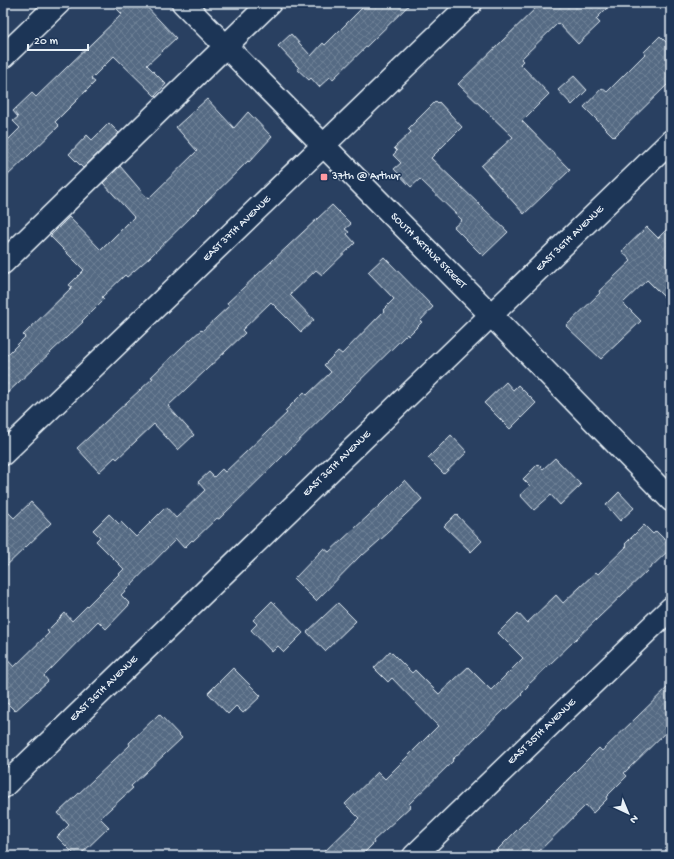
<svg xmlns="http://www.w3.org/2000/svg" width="674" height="859" font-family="'Gochi Hand',sans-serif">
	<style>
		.building { fill: url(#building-cross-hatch); stroke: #e8f1f8 }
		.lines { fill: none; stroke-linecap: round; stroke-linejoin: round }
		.minor-casing { stroke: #e8f1f8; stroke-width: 25 }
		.minor { stroke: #1d3557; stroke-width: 22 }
		.poi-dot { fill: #ff9aa2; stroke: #1d3557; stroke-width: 1.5 }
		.labels { text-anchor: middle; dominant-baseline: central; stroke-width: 3; stroke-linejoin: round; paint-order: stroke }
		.poi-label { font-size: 11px; fill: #e8f1f8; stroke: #1d3557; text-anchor: start }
		.street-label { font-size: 11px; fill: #e8f1f8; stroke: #1d3557 }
	</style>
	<defs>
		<pattern id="building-cross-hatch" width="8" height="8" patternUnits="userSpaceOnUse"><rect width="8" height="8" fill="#556a83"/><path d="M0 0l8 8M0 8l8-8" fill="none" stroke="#6d8095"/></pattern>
	</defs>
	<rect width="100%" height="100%" fill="#294061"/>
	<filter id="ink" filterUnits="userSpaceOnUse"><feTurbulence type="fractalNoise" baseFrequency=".025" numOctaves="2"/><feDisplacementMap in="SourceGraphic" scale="8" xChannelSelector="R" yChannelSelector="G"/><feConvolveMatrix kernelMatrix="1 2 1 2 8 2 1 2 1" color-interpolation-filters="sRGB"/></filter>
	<g filter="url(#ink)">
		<g class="building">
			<path d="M111,3H143L176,38L147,65L166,84L155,96L114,56L91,79L95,82L55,122L59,126L3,180V145L20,128L13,121L18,117L13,111L32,93L36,97L122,14Z"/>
			<path d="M367,3H411L333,79L330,77L319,87L311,78L309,80L297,69L299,68L278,46L291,34L311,56L323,43L325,45Z"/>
			<path d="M541,3H612L596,19L600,23L578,44L558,23L521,59L523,61L520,64L549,94L522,121L570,170L524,214L481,166L513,137L458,84Z"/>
			<path d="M660,36L671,47V81L614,137L584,107L602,88L607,92L645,54L644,52Z"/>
			<path d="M574,76L587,90L572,105L558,90Z"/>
			<path d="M207,99L234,128L248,112L272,137L249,162L248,161L149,258L127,277L125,275L102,297L104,299L82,321L83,322L3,397V359L25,337L23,335L72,287L69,285L84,270L50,236L69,217L101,250L134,217L103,183L120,166L148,199L197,151L176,127Z"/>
			<path d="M436,101L438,103L439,102L462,127L431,158L508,232L483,256L454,227L462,220L420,179L411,187L394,169L401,163L393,155L397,151L394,148L411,132L408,129Z"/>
			<path d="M109,123L119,133L83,168L69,154L87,135L92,140Z"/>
			<path d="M332,205L351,224L345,229L349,232L347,234L355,243L322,275L316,270L290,295L314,320L301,332L271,302L242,330L245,333L168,406L194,435L178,450L154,424L117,459L115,457L99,472L77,448L153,378L151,377L182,347L201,330L202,331L229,306L227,303Z"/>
			<path d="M671,225V304L647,280L623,303L641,321L601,359L566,326L600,293L599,291L631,261L622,251L647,227L658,238Z"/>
			<path d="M384,257L433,307L420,321L422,322L408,336L407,334L219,519L217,518L193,541L192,540L184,548L176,539L121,595L130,604L106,629L98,621L44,676L48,681L15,711L3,699V655L14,667L49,633L47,631L65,613L72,621L124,569L96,541L100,537L93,530L109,514L119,524L121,522L136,537L166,507L176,518L205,490L198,482L209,472L214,477L222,469L225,472L287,413L285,411L304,392L307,395L331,372L324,365L338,351L342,354L384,311L383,310L394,299L368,272Z"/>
			<path d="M506,382L513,390L518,385L536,403L510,429L484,403Z"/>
			<path d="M451,435L467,452L444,474L428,458Z"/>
			<path d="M555,458L581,485L560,505L551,495L534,510L520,495L530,486L523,479L538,464L543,469Z"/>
			<path d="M405,480L422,499L387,532L388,533L363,555L362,554L316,601L294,579L324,548L329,552L380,505Z"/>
			<path d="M619,492L634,508L620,521L606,505Z"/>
			<path d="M31,502L51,523L3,569V507L14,518Z"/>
			<path d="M456,514L482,541L471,552L444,526Z"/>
			<path d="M644,525L653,534L656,531L671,546V548L527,686L528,687L521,694L522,695L506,710L505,709L452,760L453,761L409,804L411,806L373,841L374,843L361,856H320L359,818L345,804L378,772L385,779L438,726L392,678L388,682L374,668L390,651L412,673L415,670L439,694L468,667L491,690L523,658L498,633L518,613L527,623L556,595L563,603L596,572L598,574L627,546L625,544Z"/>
			<path d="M272,601L303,633L284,652L278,646L272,652L251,630L257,624L253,620Z"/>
			<path d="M338,603L356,621L325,651L307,632Z"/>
			<path d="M233,668L261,696L243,713L236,706L228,714L208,693Z"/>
			<path d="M671,684V727L624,773L627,776L606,797L607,799L593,813L586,805L534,856H491L599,748L602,751Z"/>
			<path d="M159,714L182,738L131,786L133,788L100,818L109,827L79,856H76L57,837L69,825L58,813L130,745L129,743Z"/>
		</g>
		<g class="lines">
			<g class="minor-casing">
				<g id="minor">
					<path d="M183,3L491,315L671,500"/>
					<path d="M3,57L59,3"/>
					<path d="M3,263L270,3"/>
					<path d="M3,454L471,3"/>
					<path d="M3,787L671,141"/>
					<path d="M414,856L671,608"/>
				</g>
			</g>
			<use href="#minor" class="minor"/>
		</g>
	</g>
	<rect class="poi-dot" x="320" y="173" width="8" height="8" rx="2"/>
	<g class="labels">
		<g class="poi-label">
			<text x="332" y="177">37th @ Arthur</text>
		</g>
		<g class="street-label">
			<text transform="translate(237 229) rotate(-44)">EAST 37TH AVENUE</text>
			<text transform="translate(570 239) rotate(-44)">EAST 36TH AVENUE</text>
			<text transform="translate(428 251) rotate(45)">SOUTH ARTHUR STREET</text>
			<text transform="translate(337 464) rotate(-44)">EAST 36TH AVENUE</text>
			<text transform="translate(104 689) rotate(-44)">EAST 36TH AVENUE</text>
			<text transform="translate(542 732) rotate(-44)">EAST 35TH AVENUE</text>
		</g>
	</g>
	<rect width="674" height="859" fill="none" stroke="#1d3557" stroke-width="16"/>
	<rect x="8" y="8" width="658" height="843" fill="none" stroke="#e8f1f8" stroke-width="1.5" filter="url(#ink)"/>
	<g transform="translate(628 813) rotate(136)" stroke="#1d3557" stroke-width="3" paint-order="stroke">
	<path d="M0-3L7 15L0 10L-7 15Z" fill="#e8f1f8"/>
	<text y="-6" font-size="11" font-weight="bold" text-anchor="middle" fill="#e8f1f8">N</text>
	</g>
	<path d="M28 44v6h60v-6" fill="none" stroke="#e8f1f8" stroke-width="2"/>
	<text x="34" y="44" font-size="12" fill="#e8f1f8" stroke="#1d3557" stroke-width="3" paint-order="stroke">20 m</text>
</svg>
